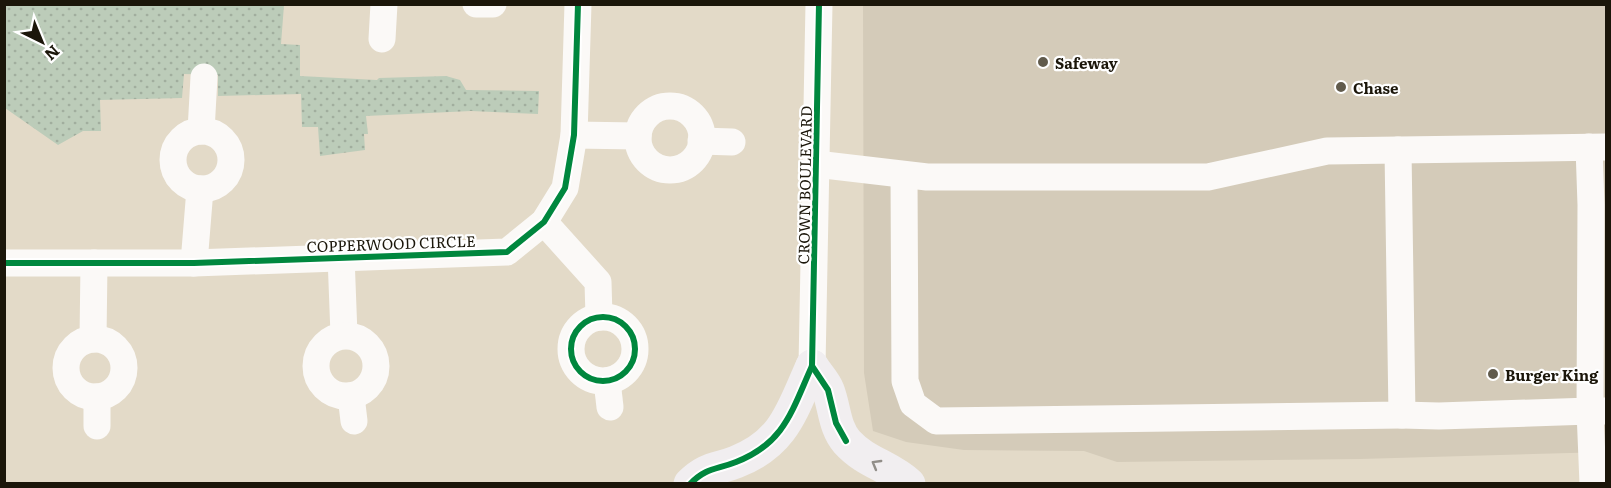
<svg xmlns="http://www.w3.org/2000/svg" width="1611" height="488" font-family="Literata,serif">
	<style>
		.commercial { fill: #d4cbb9 }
		.park { fill: url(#park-dots) }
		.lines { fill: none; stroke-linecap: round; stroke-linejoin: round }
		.minor { stroke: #fbf9f7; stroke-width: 27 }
		.major { stroke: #f1eef0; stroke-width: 33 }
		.cycleway-casing { stroke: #fff; stroke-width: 10 }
		.cycleway { stroke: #00873e; stroke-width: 6 }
		.oneway { stroke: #918d88 }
		.poi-dot { fill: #615b4c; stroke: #fff; stroke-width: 2 }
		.labels { text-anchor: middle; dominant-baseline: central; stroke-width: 4.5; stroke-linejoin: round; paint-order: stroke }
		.poi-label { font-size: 15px; font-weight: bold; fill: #1b160a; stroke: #fff; text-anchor: start }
		.street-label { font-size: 15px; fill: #1b160a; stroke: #fff }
	</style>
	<defs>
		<pattern id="park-dots" width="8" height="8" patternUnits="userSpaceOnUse" patternTransform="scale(1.5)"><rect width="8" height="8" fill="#bcccb9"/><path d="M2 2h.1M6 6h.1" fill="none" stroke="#a1ae9e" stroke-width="1.8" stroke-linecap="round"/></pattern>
	</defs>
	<rect width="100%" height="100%" fill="#e3dac8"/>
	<path class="commercial" d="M863,5H1606V452L1360,459L1117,462L1084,451L964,450L906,442L873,431L864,373Z"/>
	<path class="park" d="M4,5H284L281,44L300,45V76L377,80L379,78L446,76L460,80L466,90L539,91L538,114L471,111L366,116L368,134H364L365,150L320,156L318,127H302L301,94L218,96V75L184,74L182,98L100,100L101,131H83L58,145L5,108Z"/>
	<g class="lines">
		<g class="minor">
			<path d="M476,4H493"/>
			<path d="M382,39L384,4"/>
			<circle cx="670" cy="138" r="32"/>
			<path d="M201,131L204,77"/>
			<circle cx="202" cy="160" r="29"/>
			<path d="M574,135L638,136"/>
			<path d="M701,141L732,142"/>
			<path d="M816,164L927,177H1208L1327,151L1606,147"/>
			<path d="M904,175L905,381L913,404L936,421L1402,415L1398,150"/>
			<path d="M544,222L598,282L599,317"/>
			<path d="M341,256L344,335"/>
			<path d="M4,263H194L507,252L544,222L565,188L574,135L578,4"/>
			<path d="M194,263L200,189"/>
			<circle cx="603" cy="349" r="32"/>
			<circle cx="346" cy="366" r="30"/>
			<circle cx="95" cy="368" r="29"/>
			<path d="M93,339L94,263"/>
			<path d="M812,366L819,4"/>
			<path d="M607,381L610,407"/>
			<path d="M351,396L354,421"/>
			<path d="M97,397V426"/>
			<path d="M1402,415L1439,416L1590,411L1591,205L1589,147"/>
			<path d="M1593,484L1590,411H1606"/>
		</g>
		<g class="major">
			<path d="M812,366C817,374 825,382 828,390C835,408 834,427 847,442C866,463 890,466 909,484"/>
			<path d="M690,484C707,467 716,470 736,462C785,443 792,410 812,366"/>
		</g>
		<g class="cycleway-casing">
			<g id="cycleway">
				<path d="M4,263H194L507,252L544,222L565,188L574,135L578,4"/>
				<circle cx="603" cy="349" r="32"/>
				<path d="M812,366L828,390L836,423L846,441"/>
				<path d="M690,484C707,467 716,470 736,462C785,443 792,410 812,366L819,4"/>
			</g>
		</g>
		<use href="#cycleway" class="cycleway"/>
	</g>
	<defs><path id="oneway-chevron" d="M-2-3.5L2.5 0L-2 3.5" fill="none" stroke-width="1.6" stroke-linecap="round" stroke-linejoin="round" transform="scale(1.5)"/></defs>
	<use class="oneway" href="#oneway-chevron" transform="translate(876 464) rotate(-150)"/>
	<g class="poi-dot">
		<circle cx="1043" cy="62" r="6"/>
		<circle cx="1341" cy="87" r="6"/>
		<circle cx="1493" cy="374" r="6"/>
	</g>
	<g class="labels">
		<g class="poi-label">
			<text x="1055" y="62">Safeway</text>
			<text x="1353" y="87">Chase</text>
			<text x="1505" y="374">Burger King</text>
		</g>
		<g class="street-label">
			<text transform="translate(804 185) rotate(-89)">CROWN BOULEVARD</text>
			<text transform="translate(391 243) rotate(-2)">COPPERWOOD CIRCLE</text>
		</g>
	</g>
	<rect width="1611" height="488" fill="none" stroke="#1b160a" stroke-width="12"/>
	<g transform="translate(42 42) rotate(137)" stroke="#ffffff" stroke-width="4.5" paint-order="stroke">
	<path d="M0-4.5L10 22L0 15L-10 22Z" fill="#1b160a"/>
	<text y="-9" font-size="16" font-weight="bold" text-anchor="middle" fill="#1b160a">N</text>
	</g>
</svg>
